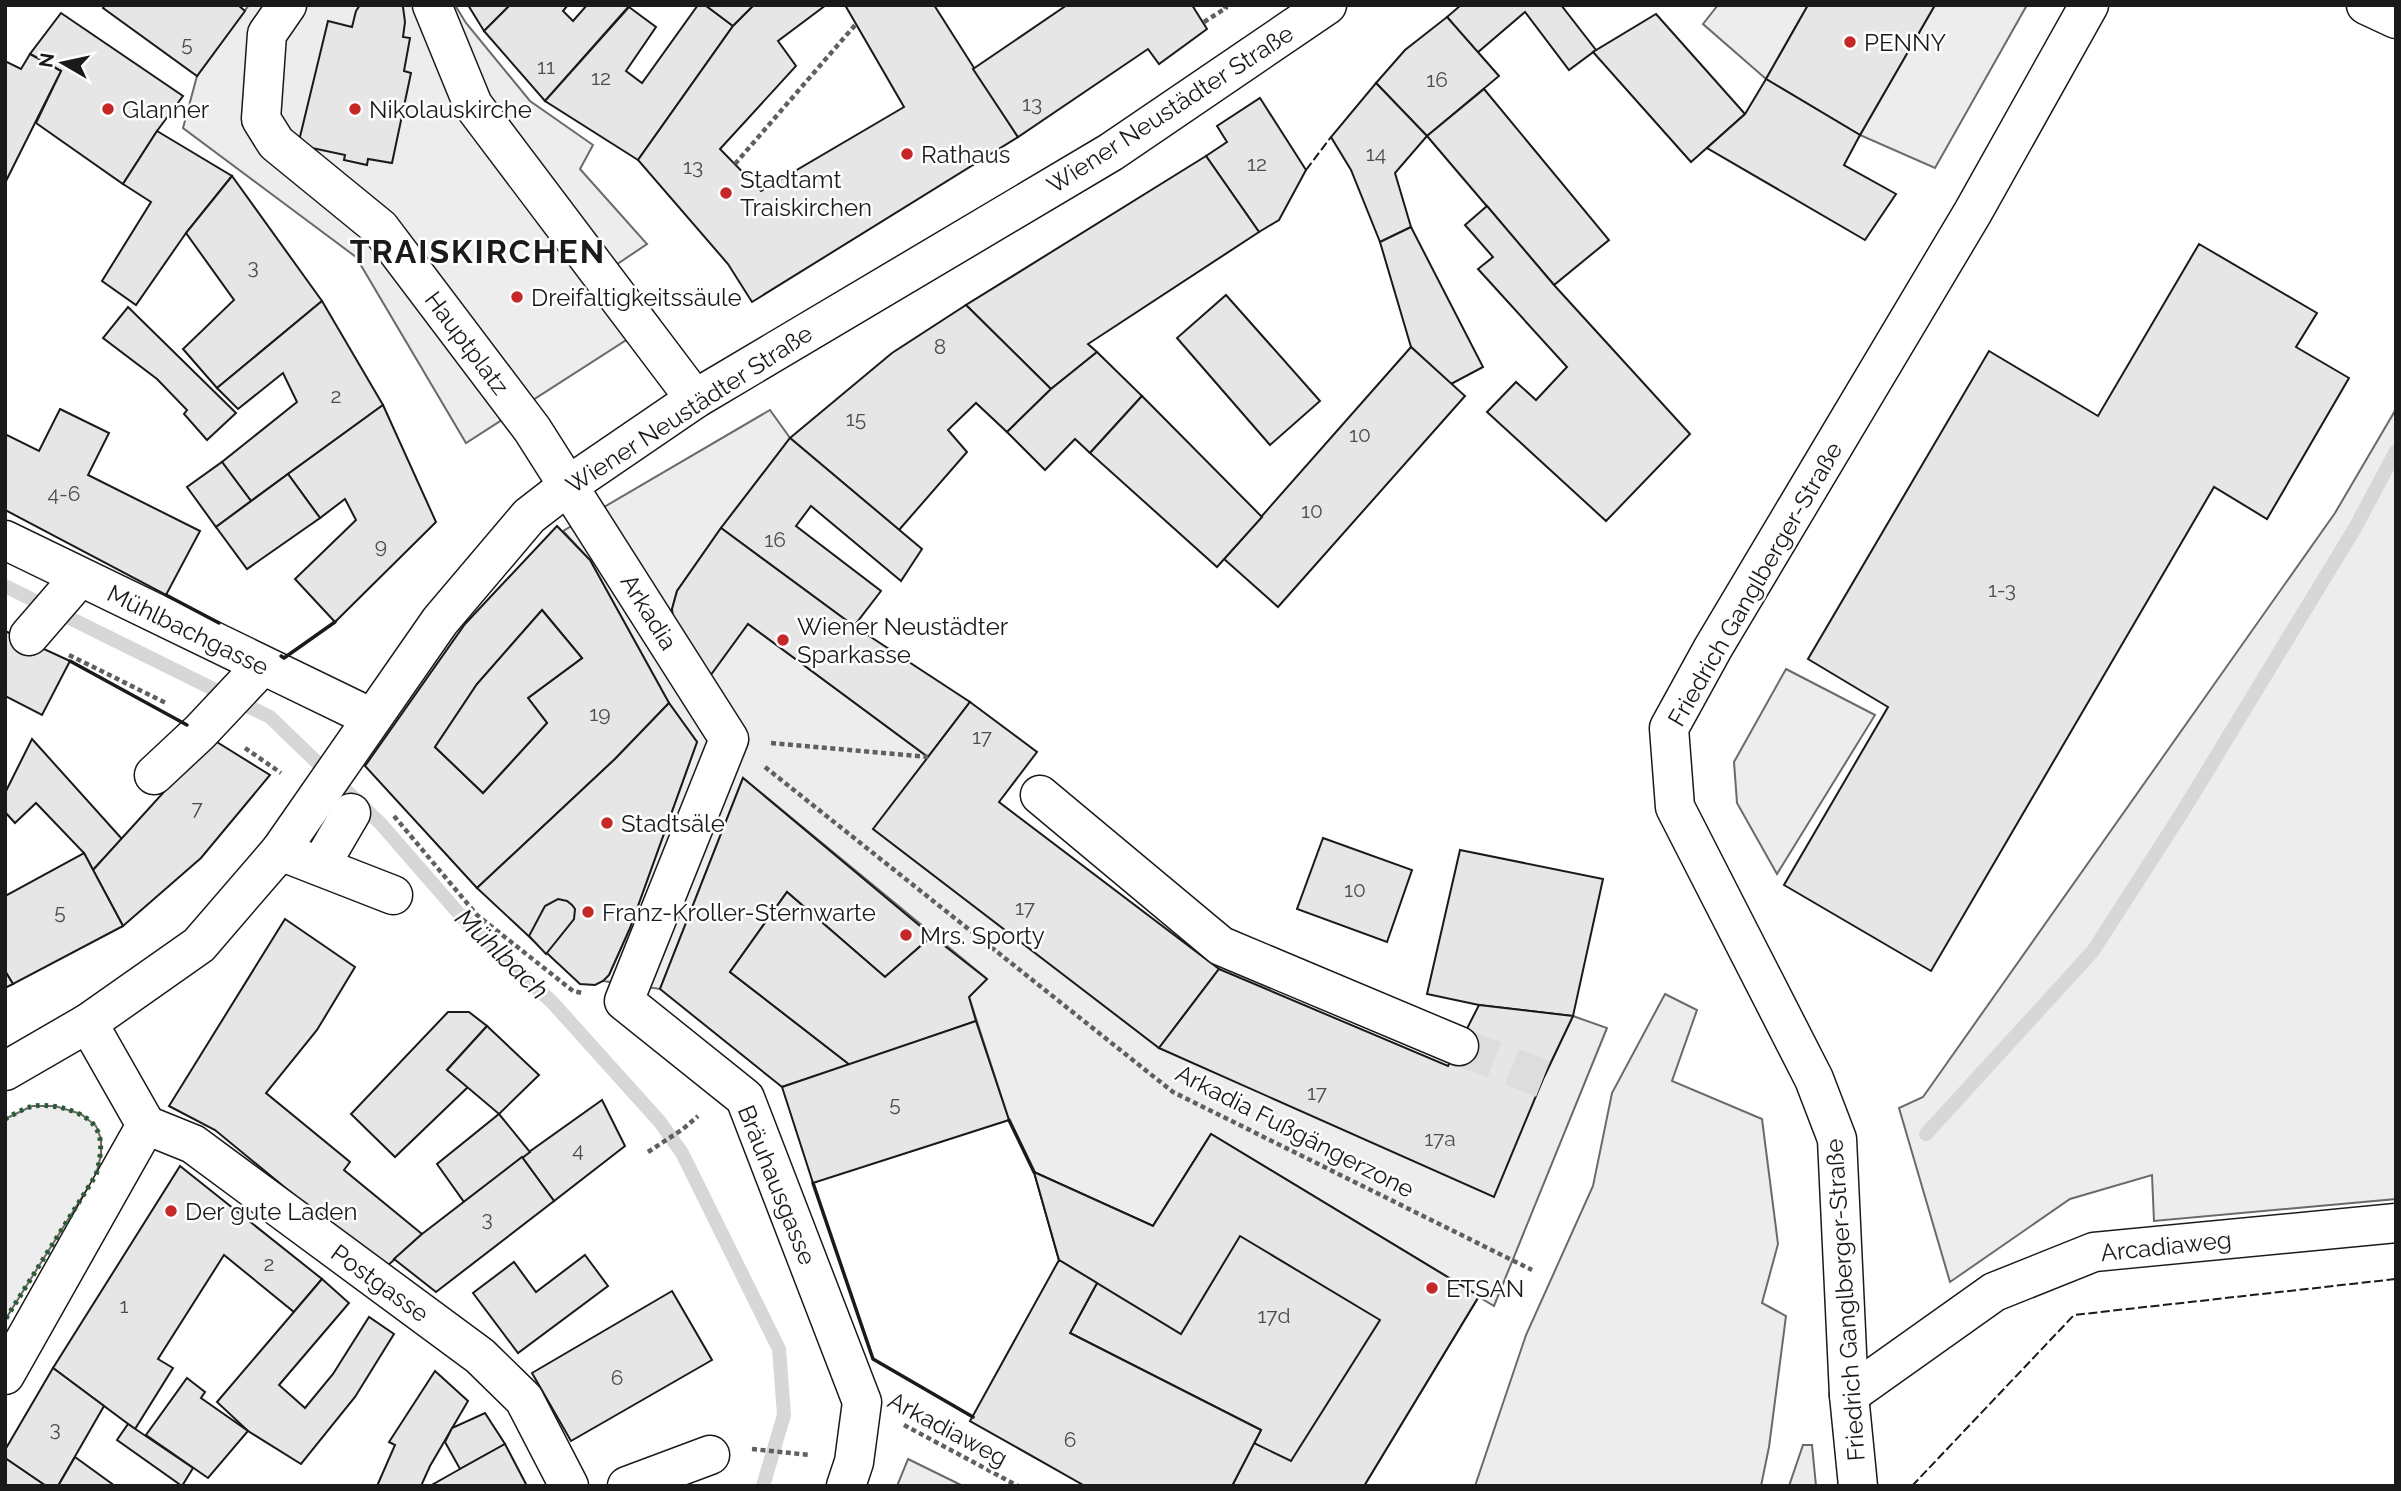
<svg xmlns="http://www.w3.org/2000/svg" width="2401" height="1491" font-family="Raleway,sans-serif">
	<style>
		.built { fill: #ededed; stroke: #6a6a6a; stroke-width: 2 }
		.lines { fill: none; stroke-linecap: round; stroke-linejoin: round }
		.stream { stroke: #d7d7d7; stroke-width: 14 }
		.building { fill: #e6e6e6; stroke: #1a1a1a; stroke-width: 2; fill-rule: evenodd }
		.minor-tunnel { stroke: #ddd; stroke-width: 38; stroke-dasharray: 38 19; stroke-linecap: butt }
		.minor-casing { stroke: #1a1a1a; stroke-width: 41 }
		.major-casing { stroke: #1a1a1a; stroke-width: 41 }
		.path { stroke: #5f5f5f; stroke-width: 4.5; stroke-dasharray: 5 3.5; stroke-linecap: butt }
		.minor { stroke: #fff; stroke-width: 38 }
		.major { stroke: #fff; stroke-width: 38 }
		.hedge { stroke: #2b5a34; stroke-width: 5; stroke-dasharray: 3.5 5; stroke-linecap: butt }
		.fence { stroke: #1a1a1a; stroke-width: 2; stroke-dasharray: 9 3.5; stroke-linecap: butt }
		.wall { stroke: #1a1a1a; stroke-width: 3.5 }
		.poi-dot { fill: #c62828; stroke: #fff; stroke-width: 2.5 }
		.labels { text-anchor: middle; dominant-baseline: central; stroke-width: 5; stroke-linejoin: round; paint-order: stroke }
		.number-label { font-size: 21px; fill: #4d4d4d }
		.poi-label { font-size: 24px; fill: #1a1a1a; stroke: #fff; text-anchor: start }
		.street-label { font-size: 24px; fill: #1a1a1a; stroke: #fff }
		.water-label { font-size: 26px; font-style: italic; fill: #1a1a1a; stroke: #fff }
		.district-label { font-size: 32px; font-weight: bold; letter-spacing: 2px; fill: #1a1a1a; stroke: #fff }
	</style>
	<rect width="100%" height="100%" fill="#fff"/>
	<g class="built">
		<path d="M249,5H455L466,23L530,101L593,145L580,169L647,244L616,265L659,319L466,443L356,257L183,128L197,76Z"/>
		<path d="M1718,5H1808L1766,79L1703,24Z"/>
		<path d="M1935,5H2027L1935,168L1860,135Z"/>
		<path d="M2396,409V1199L2154,1221L2152,1175L2070,1199L1950,1282L1899,1108L1923,1097L2335,513Z"/>
		<path d="M770,410L790,438L721,528L677,591L672,609L674,625L748,624L928,757L1493,1196L1543,1079L1573,1016L1607,1028L1494,1306L1211,1134L1153,1226L1034,1172L1009,1120L969,997L986,978L743,778L660,989L603,981L609,975L630,928L697,742L669,703L590,560L563,531Z"/>
		<path d="M1786,669L1875,715L1777,874L1737,803L1734,762Z"/>
		<path d="M1665,994L1697,1010L1672,1081L1762,1119L1778,1244L1762,1303L1786,1316L1769,1447L1761,1486H1475L1526,1335L1593,1186L1612,1093Z"/>
		<path d="M32,1106H55L81,1114L96,1126L101,1139V1155L96,1175L5,1320V1119Z"/>
		<path d="M1803,1445H1812L1816,1486H1789Z"/>
		<path d="M908,1459L963,1486H897Z"/>
	</g>
	<g class="lines">
		<g class="stream">
			<path d="M5,586L270,717L381,824L468,924L552,1002L660,1122L682,1153L779,1349L784,1415L763,1486"/>
			<path d="M1926,1134L2093,951L2183,811L2355,528L2396,451"/>
		</g>
	</g>
	<g class="building">
		<path d="M105,5H238L245,11L197,76L103,8Z"/>
		<path d="M360,5H401L403,7L405,22L403,37L410,38L404,71L411,73L392,163L368,159L367,165L344,160L345,155L298,145L328,21L352,27L356,11Z"/>
		<path d="M468,5H510L484,31Z"/>
		<path d="M510,5H568L563,11L573,21L587,5H630L545,101L484,31Z"/>
		<path d="M698,5H705L733,26L638,160L545,101L629,7L656,27L626,71L642,83Z"/>
		<path d="M705,5H754L733,26Z"/>
		<path d="M754,5H826L778,41L796,66L720,149L761,191L904,107L845,5H934L1018,137L752,302L728,264L638,160L733,26Z"/>
		<path d="M1067,5H1192L1207,29L1159,64L1148,49L1018,137L973,69Z"/>
		<path d="M1461,5H1561L1596,50L1569,70L1525,12L1477,53L1447,17Z"/>
		<path d="M1808,5H1935L1860,135L1766,79Z"/>
		<path d="M61,13L183,96L157,131L123,184L36,123L61,71L30,54Z"/>
		<path d="M1656,14L1745,114L1691,162L1593,52Z"/>
		<path d="M1447,17L1499,76L1427,136L1376,83L1405,50Z"/>
		<path d="M30,54L61,71L5,183V61L21,69Z"/>
		<path d="M1766,79L1860,135L1844,165L1896,194L1865,240L1707,148L1745,114Z"/>
		<path d="M1376,83L1427,136L1395,173L1411,227L1380,242L1351,170L1331,137Z"/>
		<path d="M1484,89L1609,240L1554,285L1427,136Z"/>
		<path d="M1260,98L1306,170L1279,220L1259,232L1206,156L1227,142L1217,126Z"/>
		<path d="M157,131L232,176L186,233L136,305L102,281L151,202L123,184Z"/>
		<path d="M1206,156L1259,232L1088,344L1097,352L1051,389L966,305Z"/>
		<path d="M232,176L322,301L217,388L183,349L234,300L186,233Z"/>
		<path d="M1487,206L1554,285L1690,434L1606,521L1487,412L1516,382L1536,400L1567,367L1478,269L1493,257L1465,225Z"/>
		<path d="M1411,227L1483,367L1451,384L1411,347L1380,242Z"/>
		<path d="M2199,244L2317,313L2296,347L2349,378L2267,519L2214,487L1931,971L1784,885L1888,707L1808,659L1989,351L2098,416Z"/>
		<path d="M1226,295L1320,401L1270,445L1177,338Z"/>
		<path d="M322,301L383,405L251,501L222,462L297,402L283,373L238,409L217,388Z"/>
		<path d="M966,305L1051,389L1007,432L976,403L948,430L967,452L899,530L790,438L892,353Z"/>
		<path d="M128,307L236,413L207,440L184,414L187,410L157,379L103,338Z"/>
		<path d="M1411,347L1465,396L1278,607L1224,559Z"/>
		<path d="M1097,352L1142,396L1090,453L1075,439L1045,470L1007,432L1051,389Z"/>
		<path d="M1142,396L1262,517L1217,567L1090,453Z"/>
		<path d="M383,405L436,522L335,622L295,579L356,520L345,499L320,518L288,474Z"/>
		<path d="M60,409L109,433L88,475L200,531L166,595L5,510V434L39,451Z"/>
		<path d="M790,438L922,549L901,581L811,506L796,526L881,591L854,626L721,528Z"/>
		<path d="M222,462L251,501L216,527L187,487Z"/>
		<path d="M288,474L320,518L247,569L216,527Z"/>
		<path d="M557,526L590,560L669,703L615,759L477,888L365,766L465,624ZM542,610L582,658L528,698L547,723L483,793L435,747L477,684Z"/>
		<path d="M721,528L854,626L970,702L928,757L748,624L710,676L674,625L672,609L677,591Z"/>
		<path d="M542,610L582,658L528,698L547,723L483,793L435,747L477,684Z"/>
		<path d="M5,631L70,661L42,715L5,696Z"/>
		<path d="M970,702L1037,752L999,802L1219,969L1159,1048L873,829Z"/>
		<path d="M669,703L697,742L630,928L609,975L603,981L595,985L580,984L477,888L615,759Z"/>
		<path d="M32,739L122,839L93,870L84,853L36,803L15,823L5,812V793Z"/>
		<path d="M212,739L270,775L201,858L123,926L93,870Z"/>
		<path d="M743,778L932,936L885,977L787,892L730,972L850,1065L782,1087L660,989Z"/>
		<path d="M1323,838L1412,870L1387,942L1297,909Z"/>
		<path d="M1460,850L1603,879L1573,1016L1479,1005L1427,994Z"/>
		<path d="M84,853L123,926L13,984L5,971V896Z"/>
		<path d="M787,892L885,977L932,936L987,979L969,997L976,1021L850,1065L730,972Z"/>
		<path d="M558,899L567,901L572,905L575,909L574,919L546,954L529,936L545,906Z"/>
		<path d="M285,919L355,967L317,1030L266,1093L350,1162L344,1170L422,1234L384,1269L215,1130L169,1106Z"/>
		<path d="M1219,969L1448,1066L1479,1005L1573,1016L1543,1079L1494,1197L1159,1048Z"/>
		<path d="M5,971L13,984L5,988Z"/>
		<path d="M448,1012H469L487,1026L447,1070L468,1087L395,1157L351,1114Z"/>
		<path d="M976,1021L1009,1120L813,1183L782,1087Z"/>
		<path d="M487,1026L539,1075L499,1114L447,1070Z"/>
		<path d="M602,1100L625,1146L554,1201L522,1157Z"/>
		<path d="M499,1114L530,1152L464,1202L437,1164Z"/>
		<path d="M1211,1134L1479,1296L1364,1486H1232L1261,1430L1070,1333L1097,1283L1059,1260L1034,1172L1153,1226Z"/>
		<path d="M1211,1134L1479,1296L1364,1486H1232L1254,1443L1291,1461L1380,1320L1240,1236L1181,1334L1059,1260L1034,1172L1153,1226Z"/>
		<path d="M522,1157L554,1201L436,1292L394,1259L422,1234Z"/>
		<path d="M180,1166L322,1279L294,1312L224,1255L158,1359L173,1368L135,1429L53,1368Z"/>
		<path d="M585,1255L608,1286L518,1353L473,1293L514,1262L536,1292Z"/>
		<path d="M1059,1260L1097,1283L1070,1333L1261,1430L1232,1486H1085L970,1421Z"/>
		<path d="M322,1279L349,1303L279,1385L305,1408L333,1374L369,1317L394,1334L355,1397L301,1464L248,1431L217,1402Z"/>
		<path d="M672,1291L712,1360L571,1441L532,1373Z"/>
		<path d="M53,1368L104,1406L58,1486H46L5,1458V1450Z"/>
		<path d="M435,1371L468,1401L430,1466L421,1486H377L395,1445L389,1442Z"/>
		<path d="M187,1378L205,1392L201,1398L248,1431L208,1478L146,1435Z"/>
		<path d="M485,1413L505,1444L460,1469L445,1442L452,1428Z"/>
		<path d="M128,1424L193,1468L182,1486L117,1440Z"/>
		<path d="M505,1444L527,1486H430L460,1469Z"/>
		<path d="M75,1457L115,1486H58Z"/>
		<path d="M5,1458L46,1486H5Z"/>
	</g>
	<g class="lines">
		<path class="minor-tunnel" d="M1459,1046L1543,1079"/>
		<g class="minor-casing">
			<g id="minor">
				<path d="M287,5L267,34L261,119L276,143L380,228L532,429L729,739L624,1001L745,1098L862,1402L854,1462L846,1486"/>
				<path d="M432,5L473,105L695,399"/>
				<path d="M2366,5L2396,19"/>
				<path d="M5,540L372,718"/>
				<path d="M29,636L80,577"/>
				<path d="M154,775L200,732L262,666"/>
				<path d="M1040,795L1221,946L1459,1046"/>
				<path d="M280,851L393,895"/>
				<path d="M320,866L351,813"/>
				<path d="M146,1125L193,1144L480,1356L524,1399L569,1486"/>
				<path d="M1849,1395L1994,1292L2094,1252L2396,1223"/>
				<path d="M627,1486L710,1455"/>
				<path d="M1858,1486L1849,1395L1837,1139L1814,1079L1675,807L1669,728L1713,648L1973,212L2089,5"/>
			</g>
		</g>
		<g class="major-casing">
			<g id="major">
				<path d="M5,1071L88,1023L199,945L280,851L440,621L529,516L569,485L695,399L1111,152L1327,5"/>
				<path d="M5,1375L146,1125L88,1023"/>
			</g>
		</g>
		<g class="path">
			<path d="M1204,22L1226,8L1224,5"/>
			<path d="M735,164L856,24"/>
			<path d="M69,655L168,704"/>
			<path d="M771,743L928,757"/>
			<path d="M245,748L281,773"/>
			<path d="M765,767L1173,1092L1532,1270"/>
			<path d="M394,816L477,915L573,991L582,993"/>
			<path d="M648,1152L683,1129L698,1116"/>
			<path d="M904,1425L1018,1486"/>
			<path d="M752,1449L810,1455"/>
		</g>
		<use href="#minor" class="minor"/>
		<use href="#major" class="major"/>
		<path class="hedge" d="M5,1119C13,1115 22,1109 30,1107C39,1104 54,1106 63,1108C102,1119 106,1138 96,1175L5,1320"/>
		<g class="fence">
			<path d="M1306,170L1331,137"/>
			<path d="M1912,1486L2074,1315L2396,1279"/>
		</g>
		<g class="wall">
			<path d="M166,595L219,623"/>
			<path d="M281,656L284,658L335,622"/>
			<path d="M70,661L187,725"/>
			<path d="M1009,1120L1034,1172"/>
			<path d="M813,1183L873,1359L973,1417"/>
		</g>
	</g>
	<g class="poi-dot">
		<circle cx="1850" cy="42" r="7"/>
		<circle cx="108" cy="109" r="7"/>
		<circle cx="355" cy="109" r="7"/>
		<circle cx="907" cy="154" r="7"/>
		<circle cx="726" cy="193" r="7"/>
		<circle cx="517" cy="297" r="7"/>
		<circle cx="783" cy="640" r="7"/>
		<circle cx="607" cy="823" r="7"/>
		<circle cx="588" cy="912" r="7"/>
		<circle cx="906" cy="935" r="7"/>
		<circle cx="171" cy="1211" r="7"/>
		<circle cx="1432" cy="1288" r="7"/>
	</g>
	<g class="labels">
		<g class="number-label">
			<text x="187" y="43">5</text>
			<text x="546" y="66">11</text>
			<text x="601" y="77">12</text>
			<text x="1437" y="79">16</text>
			<text x="1032" y="103">13</text>
			<text x="1376" y="153">14</text>
			<text x="1257" y="163">12</text>
			<text x="693" y="166">13</text>
			<text x="253" y="266">3</text>
			<text x="940" y="346">8</text>
			<text x="336" y="395">2</text>
			<text x="856" y="418">15</text>
			<text x="1360" y="434">10</text>
			<text x="64" y="493">4-6</text>
			<text x="1312" y="510">10</text>
			<text x="775" y="539">16</text>
			<text x="381" y="545">9</text>
			<text x="2002" y="589">1-3</text>
			<text x="600" y="713">19</text>
			<text x="982" y="736">17</text>
			<text x="197" y="807">7</text>
			<text x="1355" y="889">10</text>
			<text x="1025" y="907">17</text>
			<text x="60" y="911">5</text>
			<text x="1317" y="1092">17</text>
			<text x="895" y="1103">5</text>
			<text x="1440" y="1138">17a</text>
			<text x="578" y="1149">4</text>
			<text x="487" y="1218">3</text>
			<text x="269" y="1263">2</text>
			<text x="124" y="1305">1</text>
			<text x="1274" y="1315">17d</text>
			<text x="617" y="1377">6</text>
			<text x="55" y="1428">3</text>
			<text x="1070" y="1439">6</text>
		</g>
		<g class="poi-label">
			<text x="1864" y="42">PENNY</text>
			<text x="122" y="109">Glanner</text>
			<text x="369" y="109">Nikolauskirche</text>
			<text x="921" y="154">Rathaus</text>
			<text x="740" y="179">Stadtamt<tspan x="740" dy="28">Traiskirchen</tspan></text>
			<text x="531" y="297">Dreifaltigkeitssäule</text>
			<text x="797" y="626">Wiener Neustädter<tspan x="797" dy="28">Sparkasse</tspan></text>
			<text x="621" y="823">Stadtsäle</text>
			<text x="602" y="912">Franz-Kroller-Sternwarte</text>
			<text x="920" y="935">Mrs. Sporty</text>
			<text x="185" y="1211">Der gute Laden</text>
			<text x="1446" y="1288">ETSAN</text>
		</g>
		<g class="street-label">
			<text transform="translate(1170 109) rotate(-33)">Wiener Neustädter Straße</text>
			<text transform="translate(467 343) rotate(53)">Hauptplatz</text>
			<text transform="translate(689 409) rotate(-33)">Wiener Neustädter Straße</text>
			<text transform="translate(1755 584) rotate(-60)">Friedrich Ganglberger-Straße</text>
			<text transform="translate(649 612) rotate(58)">Arkadia</text>
			<text transform="translate(188 630) rotate(26)">Mühlbachgasse</text>
			<text transform="translate(1295 1131) rotate(27)">Arkadia Fußgängerzone</text>
			<text transform="translate(777 1185) rotate(68)">Bräuhausgasse</text>
			<text transform="translate(2166 1246) rotate(-6)">Arcadiaweg</text>
			<text transform="translate(380 1283) rotate(36)">Postgasse</text>
			<text transform="translate(1845 1300) rotate(-94)">Friedrich Ganglberger-Straße</text>
			<text transform="translate(948 1429) rotate(28)">Arkadiaweg</text>
		</g>
		<g class="water-label">
			<text transform="translate(502 954) rotate(44)">Mühlbach</text>
		</g>
		<g class="district-label">
			<text x="478" y="251">TRAISKIRCHEN</text>
		</g>
	</g>
	<rect width="2401" height="1491" fill="none" stroke="#1a1a1a" stroke-width="14"/>
	<g transform="translate(63 63) rotate(279)" stroke="#ffffff" stroke-width="5" paint-order="stroke">
	<path d="M0-5L12 26L0 18L-12 26Z" fill="#1a1a1a"/>
	<text y="-10" font-size="19" font-weight="bold" text-anchor="middle" fill="#1a1a1a">N</text>
	</g>
</svg>
